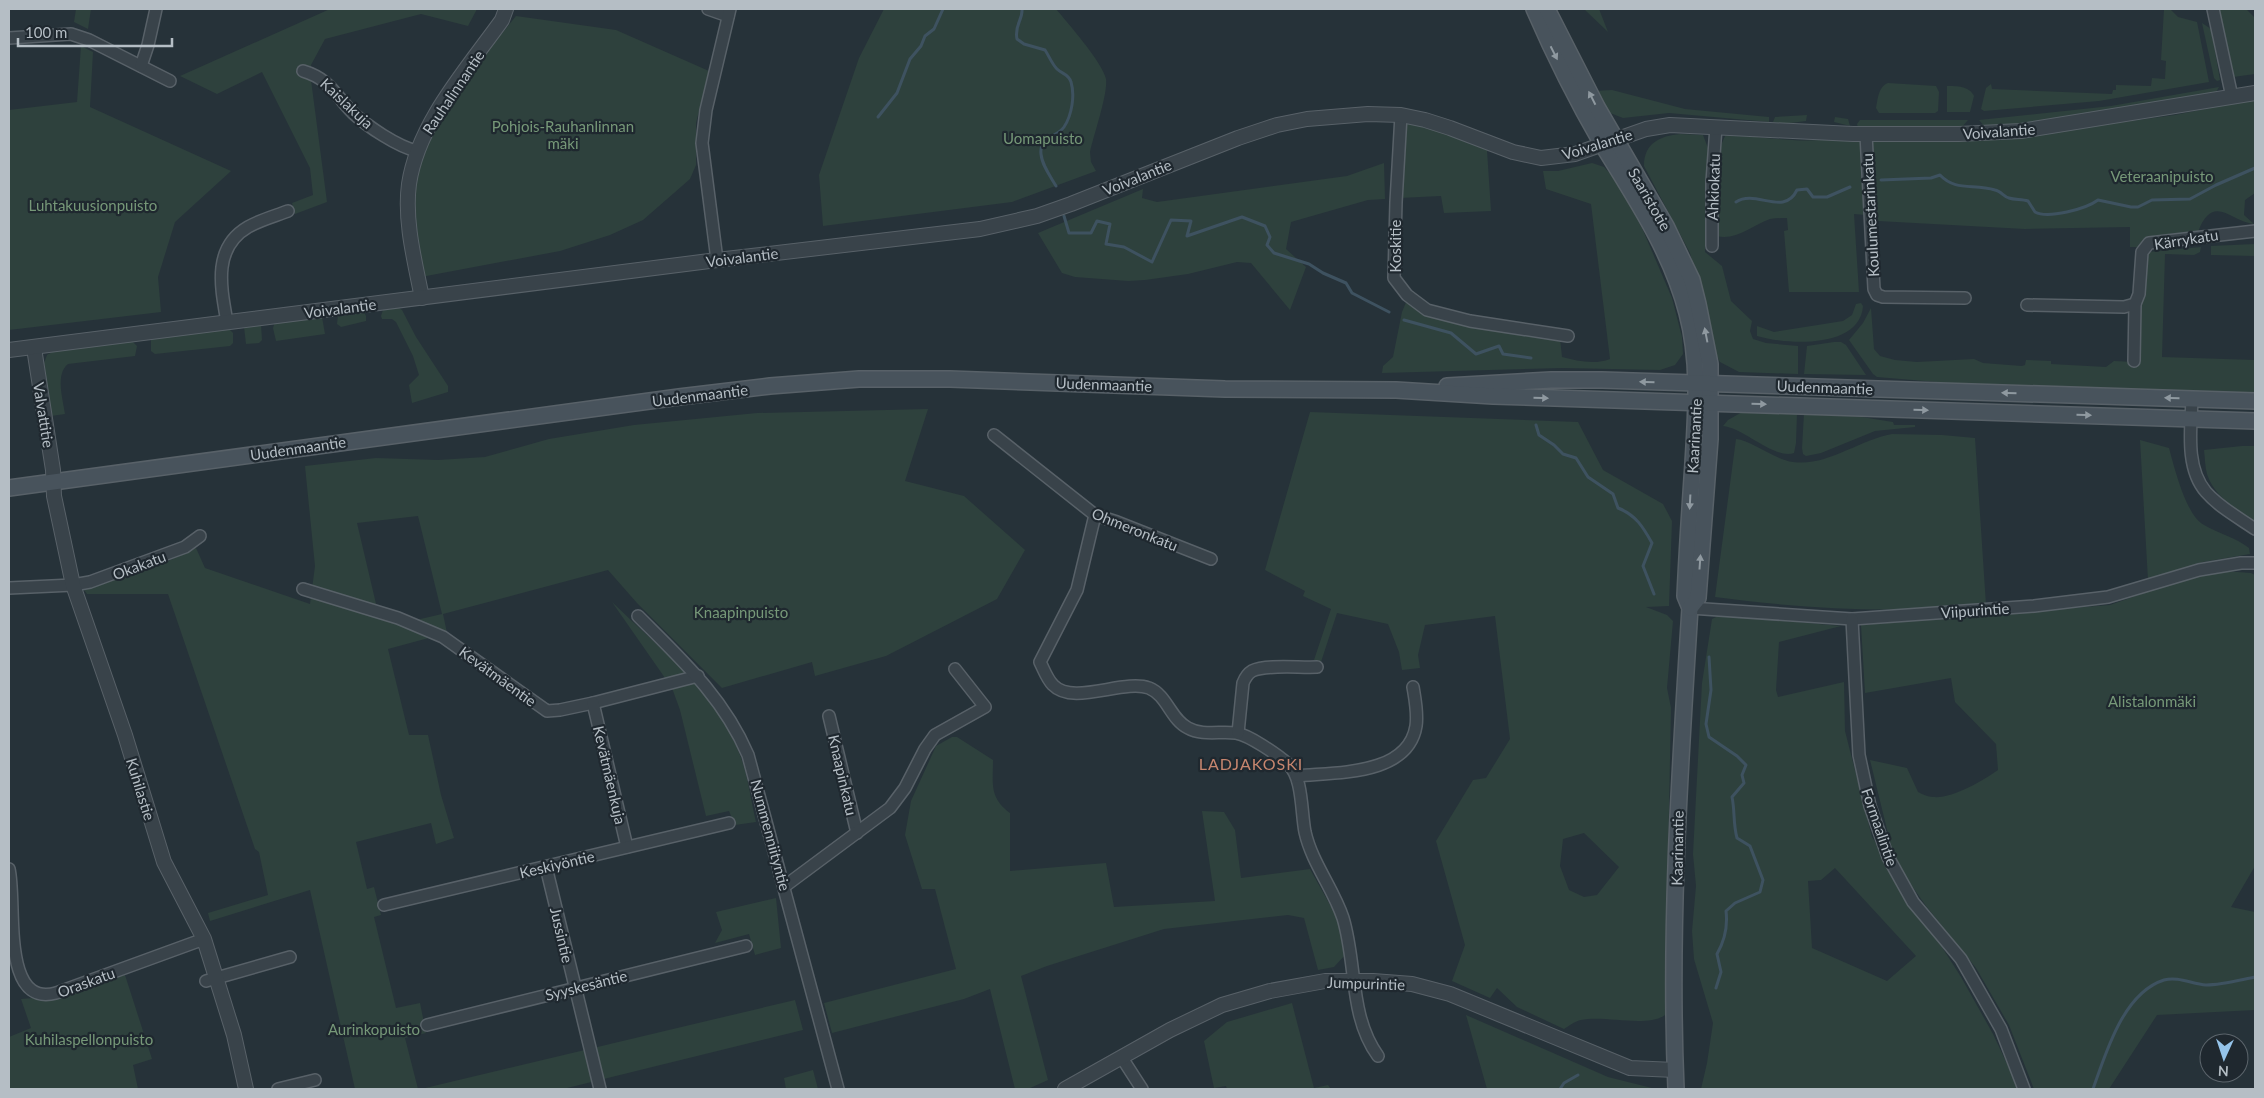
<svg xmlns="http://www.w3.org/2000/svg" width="2264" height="1098" font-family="Lato,sans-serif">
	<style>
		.green { fill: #2e413d; fill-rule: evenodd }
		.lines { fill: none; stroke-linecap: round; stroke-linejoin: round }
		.stream { stroke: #3e5260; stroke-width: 3 }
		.minor-casing { stroke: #586168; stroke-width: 14 }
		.tertiary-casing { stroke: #586168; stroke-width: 16 }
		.secondary-casing { stroke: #586168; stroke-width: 18 }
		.minor { stroke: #39434a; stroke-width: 11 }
		.tertiary { stroke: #39434a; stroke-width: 14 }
		.secondary { stroke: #48535c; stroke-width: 15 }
		.oneway { fill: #8f99a0 }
		.labels { text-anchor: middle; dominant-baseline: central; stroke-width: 4.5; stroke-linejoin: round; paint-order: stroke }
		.street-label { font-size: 15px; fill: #b5bec5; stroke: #1f282f }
		.park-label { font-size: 15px; fill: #769878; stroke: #1f282f }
		.neighbourhood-label { font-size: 16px; letter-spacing: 1px; fill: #c7866f; stroke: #1f282f }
	</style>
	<rect width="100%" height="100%" fill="#263239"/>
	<g class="green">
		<path d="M76,9H91L88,29L74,22Z"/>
		<path d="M330,9H477L468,26L421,14L325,39L311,65V80L327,202L295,214L292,203L313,195L310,168L262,72L217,94L180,76Z"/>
		<path d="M884,9H1056C1067,22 1103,63 1106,79C1108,94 1094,134 1090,152L1091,162L1096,171L1012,202L823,226L819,175L859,58Z"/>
		<path d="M1584,9H1599L1608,32Z"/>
		<path d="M2164,9H2170L2178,17L2197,22L2209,82L2099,101L1984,111L1981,109L1986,88L1991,84L1992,89L2112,94L2113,90H2116V85L2151,86L2152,78L2165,79L2166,61L2161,60Z"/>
		<path d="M2218,9H2246L2255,18V74L2233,77Z"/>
		<path d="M516,16L616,30L709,71L696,123V165L690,179L643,220L610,235L560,251L421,277L409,218L427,126Z"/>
		<path d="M2202,23L2211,29L2220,80L2217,81L2214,78Z"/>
		<path d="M81,46L93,52L90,107L231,171L175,222L158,277L161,312L9,330V110L77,102Z"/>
		<path d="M1888,83L1936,86L1939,92L1938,111L1935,113H1879L1876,108C1878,99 1878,87 1888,83Z"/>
		<path d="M1947,86C1957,86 1969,86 1974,96L1970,112H1947Z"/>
		<path d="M2219,87L2215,94L2050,123L1985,127L1979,120L2111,106Z"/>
		<path d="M1612,90L1685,109L1769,117V122L1669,113L1623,118L1610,113L1595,91Z"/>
		<path d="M2255,99V193L2245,200L2244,215L2254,224C2231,222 2213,192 2198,232C2177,234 2155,231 2140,247H2130V227L2025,229L1878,221L1866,215L1854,214L1859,292H1789L1784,231L1788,230L1787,218C1782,218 1776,218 1770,219C1753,225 1735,241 1717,236V160L1719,150L1725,136C1764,135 1798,145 1836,138L2043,133L2175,115Z"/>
		<path d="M1807,115L1806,121L1783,124L1773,122L1775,117Z"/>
		<path d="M1835,117L1848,119L1850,126L1834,122Z"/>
		<path d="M1860,120H1968L1961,128H1858L1857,124Z"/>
		<path d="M1405,123L1425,126L1487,150L1491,211L1444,213L1441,196L1399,198Z"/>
		<path d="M1680,134L1703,135L1708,148L1705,252L1722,266L1731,301L1752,321L1750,331L1753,339L1766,343L1798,346V374L1739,372L1720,362L1715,352L1690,253L1644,166C1644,143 1660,136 1680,134Z"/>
		<path d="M1384,163L1385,199L1368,200L1291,222L1286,249L1306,267L1290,310L1251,263L1237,262L1188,274L1145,280L1128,281L1075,277L1062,273L1038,233L1143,189L1142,198L1157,202L1347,176Z"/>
		<path d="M1592,163L1604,167L1615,179L1642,228L1672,298L1682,337L1683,354L1675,365L1660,370L1563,368L1382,373L1383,366L1393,357L1402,312L1407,300L1560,338L1562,357C1577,361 1595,365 1610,359L1591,204L1546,189L1543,171H1558Z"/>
		<path d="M2255,244V256L2211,255V246Z"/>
		<path d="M2201,247L2200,252L2194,255L2165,254L2162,357L2255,360V393L1960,384L1877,377L1873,374L1849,340L1863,323L1871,308L1874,349L1880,356L1895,360L1917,362L1974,359L1983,363L2022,366L2025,365L2026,360L2051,361V364L2106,367L2114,361L2134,362L2148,252Z"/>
		<path d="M1861,303L1863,306C1860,349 1787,345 1757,336V326L1774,332L1843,321L1852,315L1856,304Z"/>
		<path d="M399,308L402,310L416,337L448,386V392L412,403L409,385L419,375L413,356L396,322L392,319H382L381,316L383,310Z"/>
		<path d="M364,312L366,316V321L341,327L337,324L338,315Z"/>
		<path d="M322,317L325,334L276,341L273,328L275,322Z"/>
		<path d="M261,324L262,340L259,343L246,344L244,327Z"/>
		<path d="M229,329L233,333V343L230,346L155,354L151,351V339L155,337Z"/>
		<path d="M131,340L137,346L135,356L68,364C55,374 63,399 65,414L51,416L44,363L47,355L52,352Z"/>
		<path d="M1834,342H1841L1846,345L1866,375L1804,374L1807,346Z"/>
		<path d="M928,409L905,481L964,496L1025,550L997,599L886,656L815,676L812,662L722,688L637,603L608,570L443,614L447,633L388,649L409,735H428L441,795L454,838L436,844L431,823L356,842L367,889L374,887L381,915L374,917L396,1008L420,1003L426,1033L405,1038L418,1089H355L310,890L210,921L208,913L268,895L259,852L255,849L168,594H87L82,587C123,580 160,566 196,548L205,568L310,604L315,566L305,466L376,458L438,460L485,457L549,439L634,425L757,413ZM418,516L442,614L412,621L377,608L357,523Z"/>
		<path d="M1744,411L1797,413L1796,443L1794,453C1775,460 1744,428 1723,426L1728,420Z"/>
		<path d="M1310,412L1578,422L1603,470L1663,504L1672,521L1669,606L1646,607L1667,615L1673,621L1667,688L1671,708L1665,1015C1647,1028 1604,1015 1581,1020C1575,1021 1569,1026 1564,1029L1517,1007L1497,988L1490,998L1452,981L1465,945L1436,841L1473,780L1486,778L1510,739L1495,616L1425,625L1418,655L1420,668L1402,670L1399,652L1388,624L1337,613L1321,662L1314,660L1331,609L1303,596L1305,591L1265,570ZM1584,833L1619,867L1597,895L1584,897L1569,890L1560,866L1563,839Z"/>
		<path d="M1804,413L1849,415L1893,422L1894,425H1915V427L1875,431L1821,453L1806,456L1803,454L1802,448Z"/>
		<path d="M1892,434L1942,435L1975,438L1986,605C1897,614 1804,609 1715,597L1736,439C1751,440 1773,459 1793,462C1826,467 1859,440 1892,434Z"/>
		<path d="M2140,440L2169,448C2174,466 2186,516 2204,525C2219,534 2235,537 2249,548L2250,554L2203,562L2148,580Z"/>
		<path d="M2242,446H2255V521C2236,510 2214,496 2207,474C2205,467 2205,458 2204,450Z"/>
		<path d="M2225,571L2251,573L2255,575V866L2231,907L2255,912V1010L2157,1015L2109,1089H2034L2009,1025L1976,968L1926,906L1895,862L1870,760L1907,768L1918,792C1922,794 1928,797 1933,797C1952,799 1982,781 1998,770L1996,744L1955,702L1951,678L1865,693L1861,625L2110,605L2195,575Z"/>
		<path d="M612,602C659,648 716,692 740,755C748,776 751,801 756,822L735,825L729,811L706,816L680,710L672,688Z"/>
		<path d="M1720,615L1841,626L1779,642L1776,690L1778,697L1844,682L1845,731L1872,837L1961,977L1993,1034L2019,1089H1701L1707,1063L1713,1023L1694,959L1692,931L1696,886L1693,854L1702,683L1712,619ZM1835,868L1916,956L1887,981L1812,948L1808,881L1821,880Z"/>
		<path d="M952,737H957L993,760C993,784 989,797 1010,813V871L1106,863L1114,907L1215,901L1202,811L1224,812L1235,830L1241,878L1310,869L1339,921L1345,955L1334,967L1318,970L1304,918L1288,915L1164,929L1047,966L1021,976L1048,1080L1028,1089H1015L990,989L964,999L832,1033L824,1003L956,969L935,889H922L905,835L911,801L936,746Z"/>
		<path d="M776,898L781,948L755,955L749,934L715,943L722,930L716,912Z"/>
		<path d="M125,975L152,1059L133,1065L138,1089H9V1037L31,1028L21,999L58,996Z"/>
		<path d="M795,1000L803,1030L563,1089H421Z"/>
		<path d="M1292,1003L1314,1088L1328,1085L1331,1089H1227L1226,1086L1214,1088L1204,1041L1227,1022Z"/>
		<path d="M1466,1015L1608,1077L1656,1089H1487Z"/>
		<path d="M813,1070L818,1089H786L784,1078Z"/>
	</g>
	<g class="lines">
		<g class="stream">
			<path d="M1022,9C1023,20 1014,25 1017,39L1024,44L1045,50C1049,56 1052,64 1057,69C1062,74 1069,74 1071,82C1075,95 1072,115 1064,127C1057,137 1039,137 1041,154C1042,165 1050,176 1056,186"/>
			<path d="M878,117L897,93L910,59L921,46L925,36L934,29L943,9"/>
			<path d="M1881,180L1931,178L1940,175C1956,192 1974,183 1995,190C2001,191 2004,197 2009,198C2015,200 2022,199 2028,201L2035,212C2048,219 2086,209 2098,200L2131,207H2138L2152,200L2190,199L2216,185L2255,168"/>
			<path d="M1736,202C1756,189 1784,217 1797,190L1807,189L1813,197H1827L1850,187"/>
			<path d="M1064,216L1069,233H1091L1097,221L1110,224L1106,244L1124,247L1152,262L1171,220L1191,221L1187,236L1242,217L1265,226L1270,237L1267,245L1274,253L1309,264L1323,273L1346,283L1352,293L1389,312"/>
			<path d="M1404,320L1451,333L1476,354L1499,346L1503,354L1531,358"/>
			<path d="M1536,425L1539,435L1554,445L1563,454L1576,458L1588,477L1613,494L1618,508C1636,515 1643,527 1652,543L1643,566L1654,594"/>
			<path d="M1709,657L1711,690L1706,724L1709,737L1737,756L1746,765L1742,775L1744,783L1732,797C1735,811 1733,824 1737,838L1750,846L1763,880L1760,892L1735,903L1726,911C1728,927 1725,940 1717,954L1721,972L1716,988"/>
			<path d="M1560,1089L1564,1083L1578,1075"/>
			<path d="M2093,1089C2106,1053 2123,993 2164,980C2178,976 2192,984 2206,985C2222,985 2240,980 2255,977"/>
		</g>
		<g class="minor-casing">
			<g id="minor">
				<path d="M708,9L728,16"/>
				<path d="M2213,9L2232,97"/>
				<path d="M9,38L71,34L89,40L170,81"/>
				<path d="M141,66L148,45L156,9"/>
				<path d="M303,71C330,79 335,95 353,113C367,126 398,147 417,151"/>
				<path d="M1401,115L1396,202L1394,278L1407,295L1427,310L1470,321L1568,336"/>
				<path d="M1866,134L1874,289L1877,295L1883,297L1965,298"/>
				<path d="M1712,246V182L1716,127"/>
				<path d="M717,260L702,143L706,110L730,9"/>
				<path d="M2027,305L2124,307L2135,304"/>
				<path d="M227,322C221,288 212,248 248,227C260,220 275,216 288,211"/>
				<path d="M2134,361L2135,304L2139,294L2142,252L2149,243L2255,231"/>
				<path d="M2192,399C2191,428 2185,468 2206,492C2219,507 2239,518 2255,529"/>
				<path d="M994,435L1095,515L1117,522L1211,559"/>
				<path d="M1095,515L1077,590L1040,662C1044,670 1047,679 1053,685C1073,706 1123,679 1149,688C1167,695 1171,720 1188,728C1202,736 1220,731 1236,733C1249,735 1278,755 1288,764C1303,777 1301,812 1305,832C1312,863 1333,888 1343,918C1357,964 1349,1016 1378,1056"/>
				<path d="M9,588L73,585L90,582L185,547L200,536"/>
				<path d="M303,589L398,618L443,637L547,711L560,710L593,703L698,676"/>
				<path d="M1690,608L1852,619L2034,606L2108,597L2199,570L2241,563H2255"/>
				<path d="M638,616C682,660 723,697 748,755L838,1089"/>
				<path d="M1852,619L1859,755L1870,806L1888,857L1913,902L1961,959L2001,1029L2024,1089"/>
				<path d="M593,703L627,847"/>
				<path d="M829,716L857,833"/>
				<path d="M1238,733L1243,683C1245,678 1247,674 1252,671C1266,664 1300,668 1317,667"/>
				<path d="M1297,776C1335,772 1408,776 1416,726C1418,713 1415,699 1413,687"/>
				<path d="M546,867L600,1089"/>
				<path d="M9,869C17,902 0,1008 56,993L204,939"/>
				<path d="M785,886L890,808L905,788L925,749L935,735L985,707L955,669"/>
				<path d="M384,905L729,823"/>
				<path d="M206,981L290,957"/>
				<path d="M427,1025L746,946"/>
				<path d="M1122,1058L1142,1089"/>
				<path d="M278,1089L315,1080"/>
			</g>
		</g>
		<g class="tertiary-casing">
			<g id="tertiary">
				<path d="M422,298C415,262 404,221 409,184C418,123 467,69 502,20L506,9"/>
				<path d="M34,348L53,470L54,496L73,585L125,735L164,862L204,939L234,1035L246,1089"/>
				<path d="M9,350L717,260L980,229L1037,216L1071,204L1238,138L1277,125L1307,119L1368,114L1401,115L1425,120L1450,128L1513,152L1541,158L1575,154L1646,129L1670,125L1853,134H1959L2021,131L2255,93"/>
				<path d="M1065,1089L1170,1030L1222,1005L1270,991L1325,981H1373L1412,984L1450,994L1630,1068L1675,1070"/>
			</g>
		</g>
		<g class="secondary-casing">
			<g id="secondary">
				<path d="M1534,9C1554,55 1577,101 1602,144C1635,198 1671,251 1687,313C1700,362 1696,413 1693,463C1690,507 1687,552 1685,596L1690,608C1680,768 1669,929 1676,1089"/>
				<path d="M1547,9L1597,107L1666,226L1692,280L1698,304L1710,364V439L1698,598L1690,608"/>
				<path d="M1447,386L1551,380H1602L2255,401"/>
				<path d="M9,488L679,397L770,386L859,379H950L1225,389L1396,390L1493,396L2255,421"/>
			</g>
		</g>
		<use href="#minor" class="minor"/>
		<use href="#tertiary" class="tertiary"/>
		<use href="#secondary" class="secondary"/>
	</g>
	<defs><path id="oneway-solid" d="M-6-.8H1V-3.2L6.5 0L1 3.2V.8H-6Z" transform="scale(1.25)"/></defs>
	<g class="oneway">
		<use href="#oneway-solid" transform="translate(1554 53) rotate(63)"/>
		<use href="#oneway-solid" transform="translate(1592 98) rotate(-117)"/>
		<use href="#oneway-solid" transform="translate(1706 335) rotate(-101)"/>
		<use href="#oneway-solid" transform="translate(1647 382) rotate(-178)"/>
		<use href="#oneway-solid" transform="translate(2009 393) rotate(-179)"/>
		<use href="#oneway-solid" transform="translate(1541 398) rotate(2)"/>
		<use href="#oneway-solid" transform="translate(2172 398) rotate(-178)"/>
		<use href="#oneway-solid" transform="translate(1759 404) rotate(2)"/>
		<use href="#oneway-solid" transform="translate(1921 410) rotate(2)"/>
		<use href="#oneway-solid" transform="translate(2084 415) rotate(1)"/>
		<use href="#oneway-solid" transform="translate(1690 502) rotate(93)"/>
		<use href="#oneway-solid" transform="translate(1700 562) rotate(-86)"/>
	</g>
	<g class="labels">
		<g class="street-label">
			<text transform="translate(453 92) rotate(-56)">Rauhalinnantie</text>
			<text transform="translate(347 103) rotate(43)">Kaislakuja</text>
			<text transform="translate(1999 131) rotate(-4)">Voivalantie</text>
			<text transform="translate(1597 144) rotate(-17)">Voivalantie</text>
			<text transform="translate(1137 177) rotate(-22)">Voivalantie</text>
			<text transform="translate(1713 187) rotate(-88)">Ahkiokatu</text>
			<text transform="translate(1650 199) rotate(60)">Saaristotie</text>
			<text transform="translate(1870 215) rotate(-93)">Koulumestarinkatu</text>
			<text transform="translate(2186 239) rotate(-9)">Kärrykatu</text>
			<text transform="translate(1395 246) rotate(-90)">Koskitie</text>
			<text transform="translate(742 257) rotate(-7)">Voivalantie</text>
			<text transform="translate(340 308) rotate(-7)">Voivalantie</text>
			<text transform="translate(1104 384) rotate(2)">Uudenmaantie</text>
			<text transform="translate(1825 387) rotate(2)">Uudenmaantie</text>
			<text transform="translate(700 395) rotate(-7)">Uudenmaantie</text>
			<text transform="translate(44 415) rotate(81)">Valvattitie</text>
			<text transform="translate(1694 436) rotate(-87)">Kaarinantie</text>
			<text transform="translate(298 448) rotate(-8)">Uudenmaantie</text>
			<text transform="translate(1135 529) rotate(22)">Ohmeronkatu</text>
			<text transform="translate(139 565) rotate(-21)">Okakatu</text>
			<text transform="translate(1975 610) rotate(-4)">Viipurintie</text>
			<text transform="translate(498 676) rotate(36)">Kevätmäentie</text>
			<text transform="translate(610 775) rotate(77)">Kevätmäenkuja</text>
			<text transform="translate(843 775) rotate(77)">Knaapinkatu</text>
			<text transform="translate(141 789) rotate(73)">Kuhilastie</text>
			<text transform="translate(1880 827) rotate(71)">Formaalintie</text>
			<text transform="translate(771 835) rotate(75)">Nummenniityntie</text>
			<text transform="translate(1677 848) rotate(-89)">Kaarinantie</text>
			<text transform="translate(557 864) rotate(-13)">Keskiyöntie</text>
			<text transform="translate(562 935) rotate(77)">Jussintie</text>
			<text transform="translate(86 982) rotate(-20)">Oraskatu</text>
			<text transform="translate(1366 983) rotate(2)">Jumpurintie</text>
			<text transform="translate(586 985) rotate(-14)">Syyskesäntie</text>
		</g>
		<g class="park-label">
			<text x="563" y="126">Pohjois-Rauhanlinnan<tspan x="563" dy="17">mäki</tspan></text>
			<text x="1043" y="138">Uomapuisto</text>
			<text x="2162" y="176">Veteraanipuisto</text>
			<text x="93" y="205">Luhtakuusionpuisto</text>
			<text x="741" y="612">Knaapinpuisto</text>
			<text x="2152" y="701">Alistalonmäki</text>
			<text x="374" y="1029">Aurinkopuisto</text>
			<text x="89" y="1039">Kuhilaspellonpuisto</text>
		</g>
		<g class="neighbourhood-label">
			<text x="1251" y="763">LADJAKOSKI</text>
		</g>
	</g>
	<rect width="2264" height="1098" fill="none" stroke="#b5bec5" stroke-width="20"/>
	<g transform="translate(2224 1058) rotate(183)"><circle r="24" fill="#1f282f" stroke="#5b646b"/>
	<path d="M0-4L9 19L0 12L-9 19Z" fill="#95c4ea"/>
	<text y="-8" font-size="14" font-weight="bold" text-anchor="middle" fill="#b5bec5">N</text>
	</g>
	<path d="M18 38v8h154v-8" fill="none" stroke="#b5bec5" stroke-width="2.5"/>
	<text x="25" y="38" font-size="15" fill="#b5bec5" stroke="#1f282f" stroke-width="4" paint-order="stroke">100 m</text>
</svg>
